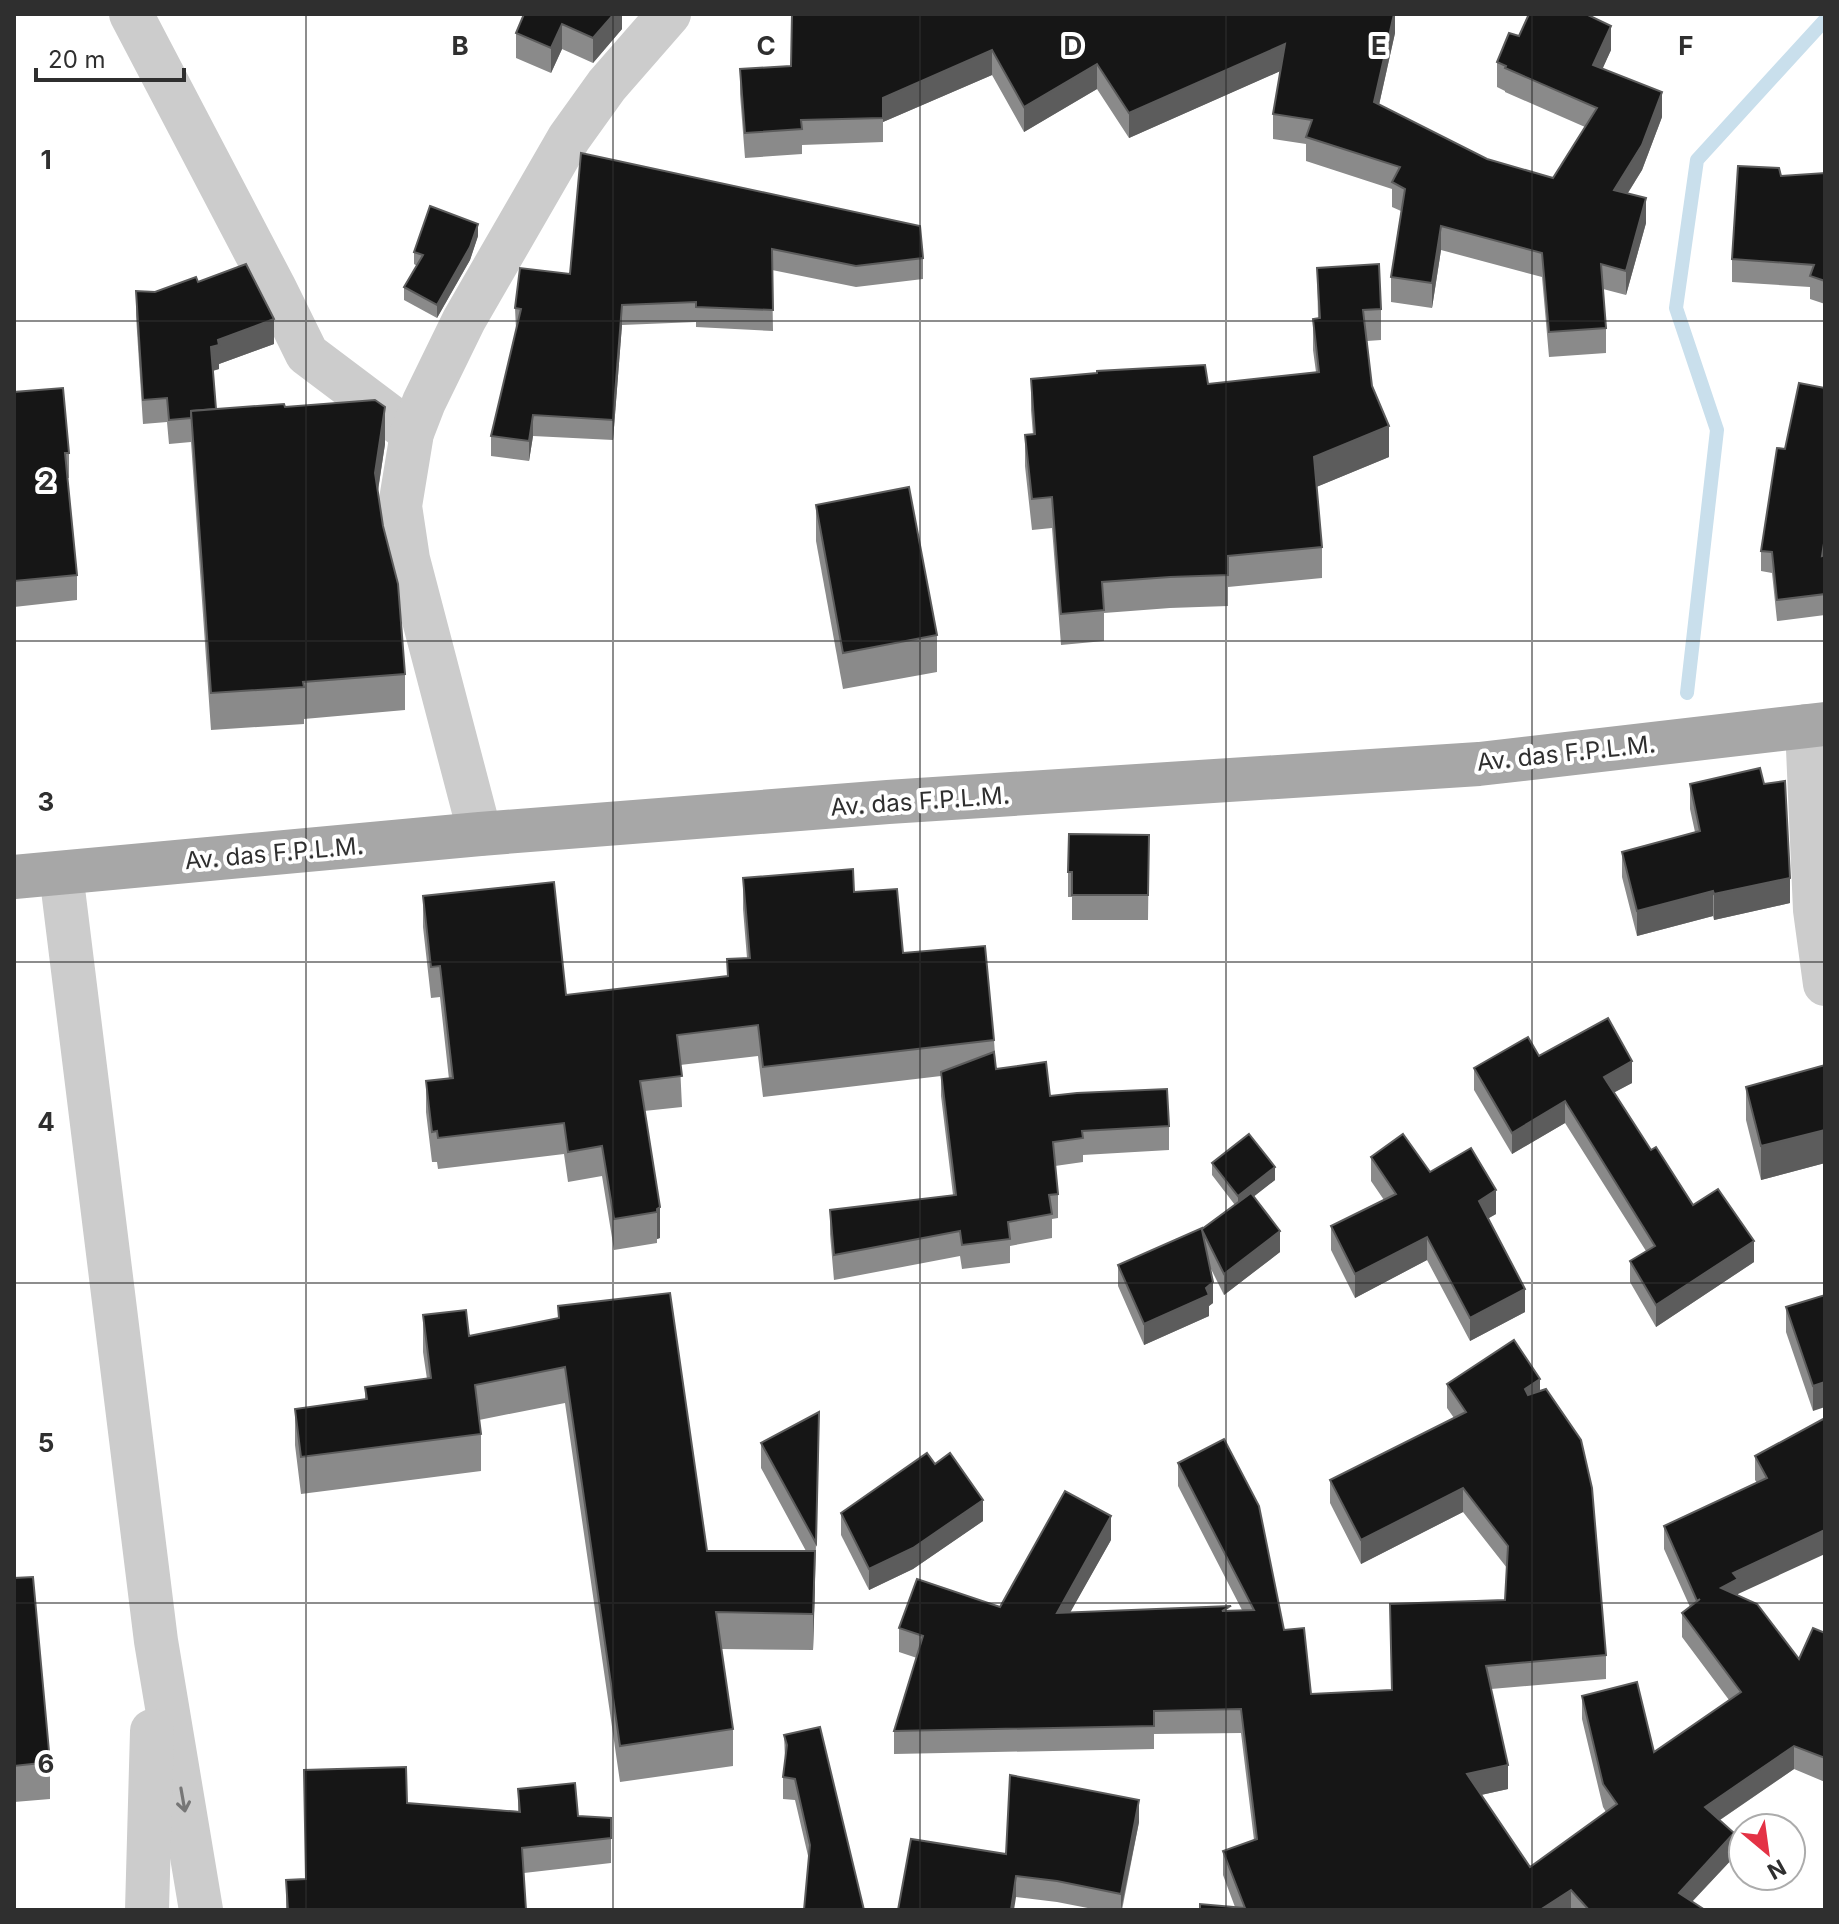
<svg xmlns="http://www.w3.org/2000/svg" width="1839" height="1924" font-family="Inter,sans-serif">
	<style>
		.lines { fill: none; stroke-linecap: round; stroke-linejoin: round }
		.stream { stroke: #c9dfec; stroke-width: 14 }
		.minor { stroke: #ccc; stroke-width: 44 }
		.tertiary { stroke: #ccc; stroke-width: 44 }
		.primary { stroke: #a7a7a7; stroke-width: 44 }
		.wall { fill: #8a8a8a }
		.shaded-wall { fill: #5c5c5c }
		.building { fill: #161616; stroke: #5c5c5c; stroke-width: 2 }
		.oneway { stroke: #767676 }
		.grid { fill: none; stroke: #2f2f2f; stroke-width: 2; stroke-opacity: 0.55 }
		.labels { text-anchor: middle; dominant-baseline: central; stroke-width: 8; stroke-linejoin: round; paint-order: stroke }
		.street-label { font-size: 24px; fill: #2f2f2f; stroke: #fff }
		.grid-label { font-size: 26px; text-anchor: middle; font-weight: bold; fill: #2f2f2f; stroke: #fff; stroke-width: 8; stroke-linejoin: round; paint-order: stroke }
	</style>
	<rect width="100%" height="100%" fill="#fff"/>
	<g class="lines">
		<path class="stream" d="M1687,693L1717,430L1676,308L1697,160L1825,20"/>
		<g class="minor">
			<path d="M131,14L275,289L307,354L412,433"/>
			<path d="M1807,726L1815,910L1825,984"/>
			<path d="M480,834L408,559L400,506L412,433L424,402L464,320L569,138L607,85L669,14"/>
		</g>
		<g class="tertiary">
			<path d="M61,873L156,1641L201,1910"/>
			<path d="M147,1910L152,1731"/>
		</g>
		<path class="primary" d="M14,877L480,834L888,802L1479,764L1825,724"/>
	</g>
	<g class="wall">
		<path d="M622,14V29L593,63L562,49L551,73L516,58V33Z"/>
		<path d="M1395,14V33L1379,105L1487,159L1553,178L1585,127L1505,92V91L1497,87V62L1519,36L1611,50L1602,69L1662,117L1642,170L1628,193L1646,223L1626,295L1603,289L1606,328V353L1549,357L1542,277L1441,250L1432,308L1391,302V277L1401,211L1392,207V189L1306,161V144L1273,139V114L1280,71L1129,138L1097,89L1024,132L992,75L883,122V142L802,145V154L745,158L740,94V69L791,66Z"/>
		<path d="M581,153L923,258V279L856,287L772,270L773,331L696,327V322L622,325L613,440L533,436L529,461L491,456V436L516,329L515,308L570,274Z"/>
		<path d="M1825,173V304L1810,299V287L1732,282V259L1781,176Z"/>
		<path d="M478,236L470,260L437,318L404,300V287L417,266L414,264V252Z"/>
		<path d="M1317,268L1381,309V340L1367,341L1372,386L1389,457L1316,487L1322,547V578L1228,587V606L1170,608L1104,613V641L1061,645L1052,528L1032,530L1025,466V435H1033L1031,410V379L1208,384L1316,372L1313,350V319L1318,318Z"/>
		<path d="M198,282L274,344L219,364V369L213,371L216,409L285,407L385,444L378,491L405,674V710L304,719V724L211,730L191,442L169,444L167,422L143,424L136,316V291L155,292Z"/>
		<path d="M1825,388V615L1777,621L1772,573L1761,571V551L1785,449Z"/>
		<path d="M14,392L69,453V478H67L77,575V600L14,607Z"/>
		<path d="M816,505L937,635V672L843,689L816,541Z"/>
		<path d="M1690,784L1790,903L1714,920L1713,916L1637,936L1622,877V852L1695,832L1690,809Z"/>
		<path d="M1149,835L1148,920H1072V897H1068V872Z"/>
		<path d="M743,878L854,892L903,953L994,1040L996,1069L1050,1096L1169,1126V1150L1083,1155V1162L1055,1166L1058,1194V1218L1052,1219V1238L1010,1246V1263L962,1269L960,1256L834,1280L830,1234V1210L953,1195L941,1096V1076L763,1097L758,1056L680,1065L682,1107L644,1111L660,1207V1238L657,1239V1243L614,1250L602,1176L568,1182L564,1154L438,1169L437,1162H432L426,1112V1081L449,1079L440,997L431,998L423,927V896L566,995L727,976V959L747,958L743,909Z"/>
		<path d="M1539,1056L1632,1083L1614,1092L1651,1150L1693,1205L1754,1262L1656,1327L1630,1282V1261L1646,1251L1565,1123L1512,1154L1474,1090V1068Z"/>
		<path d="M1825,1065V1163L1761,1180L1746,1120V1087Z"/>
		<path d="M1371,1157L1430,1172L1496,1214L1488,1218L1525,1312L1470,1341L1427,1260L1355,1298L1331,1250V1226L1384,1200L1371,1181Z"/>
		<path d="M1212,1163L1275,1180L1254,1196L1280,1252L1224,1295L1209,1265L1213,1303L1209,1306V1316L1144,1345L1118,1286V1265L1202,1229L1235,1205L1212,1175Z"/>
		<path d="M1825,1295L1813,1411L1786,1332V1307Z"/>
		<path d="M558,1306L707,1551H806L761,1468V1443L819,1437L813,1650L721,1649L733,1729V1766L620,1782L565,1403L479,1420L481,1434V1471L301,1494L295,1445V1409L365,1399V1387L427,1379L423,1352V1315L469,1336L558,1318Z"/>
		<path d="M1447,1384L1540,1391L1606,1655V1679L1491,1689L1508,1789L1481,1795L1530,1867L1606,1812L1603,1807L1582,1719V1696L1654,1752L1729,1700L1682,1637V1613L1690,1607L1664,1549V1526L1757,1483L1755,1480V1456L1825,1418L1738,1594V1595L1799,1659L1825,1633V1782L1794,1769L1720,1820L1734,1857L1692,1902L1705,1910H1200L1235,1907L1223,1875V1851L1254,1840L1241,1733L1154,1734V1749L894,1754V1731L917,1658L899,1652V1628L1000,1607L1111,1540L1070,1612L1242,1610L1178,1486V1463L1284,1630L1311,1694L1392,1690L1390,1604L1505,1600L1507,1568L1463,1512L1361,1564L1330,1503V1480L1454,1418L1447,1408Z"/>
		<path d="M841,1513L983,1521L913,1569L869,1590L841,1535Z"/>
		<path d="M14,1578L50,1762V1799L14,1802Z"/>
		<path d="M784,1735L864,1910L809,1860L795,1800L783,1799V1777L785,1759Z"/>
		<path d="M518,1789L578,1816L611,1818V1863L524,1873L526,1910H286V1880L305,1879L407,1803L518,1811Z"/>
		<path d="M1139,1822L1122,1910H1098L1057,1902L1016,1897L1006,1854Z"/>
	</g>
	<g class="shaded-wall">
		<path d="M614,14H622V29L593,63V38Z"/>
		<path d="M1394,14H1395V33L1374,127V102Z"/>
		<path d="M562,24V49L551,73V48Z"/>
		<path d="M1611,26V50L1593,90V65Z"/>
		<path d="M1285,44V69L1129,138V113Z"/>
		<path d="M992,50V75L883,122V98Z"/>
		<path d="M1097,64V89L1024,132V107Z"/>
		<path d="M1662,92V117L1642,170L1614,215V190Z"/>
		<path d="M1646,198V223L1626,295V271Z"/>
		<path d="M478,224V236L470,260L437,318V305Z"/>
		<path d="M1441,226V250L1432,308V283Z"/>
		<path d="M622,305V325L613,440V420Z"/>
		<path d="M274,319V344L219,364V369L211,371V347L218,340Z"/>
		<path d="M385,407V444L375,509V473Z"/>
		<path d="M533,415V436L529,461V441Z"/>
		<path d="M1389,426V457L1314,488V457Z"/>
		<path d="M1790,878V903L1714,920V894Z"/>
		<path d="M1713,891V916L1637,936V911Z"/>
		<path d="M1632,1061V1083L1604,1098V1077Z"/>
		<path d="M1565,1101V1123L1512,1154V1133Z"/>
		<path d="M1825,1130V1163L1761,1180V1146Z"/>
		<path d="M1275,1167V1180L1238,1209V1196Z"/>
		<path d="M1496,1190V1214L1479,1224V1201Z"/>
		<path d="M660,1207V1238L657,1239V1209Z"/>
		<path d="M1280,1231V1252L1224,1295V1274Z"/>
		<path d="M1427,1237V1260L1355,1298V1274Z"/>
		<path d="M1754,1241V1262L1656,1327V1305Z"/>
		<path d="M1213,1282V1303L1209,1306V1316L1144,1345V1324Z"/>
		<path d="M1525,1289V1312L1470,1341V1318Z"/>
		<path d="M1540,1379V1403L1525,1413V1389Z"/>
		<path d="M1825,1382V1407L1813,1411V1386Z"/>
		<path d="M1463,1488V1512L1361,1564V1540Z"/>
		<path d="M983,1500V1521L913,1569L869,1590V1569Z"/>
		<path d="M1111,1516V1540L1057,1636V1613Z"/>
		<path d="M1825,1530V1554L1738,1594V1602L1721,1588L1733,1573Z"/>
		<path d="M815,1551V1588L813,1650V1614Z"/>
		<path d="M1794,1746V1769L1705,1830V1807Z"/>
		<path d="M1508,1765V1789L1467,1798V1774Z"/>
		<path d="M1139,1800V1822L1121,1910V1894Z"/>
		<path d="M1734,1833V1857L1684,1910L1679,1893Z"/>
		<path d="M1016,1876V1897L1014,1910H1011Z"/>
		<path d="M1571,1890V1910H1540Z"/>
	</g>
	<g class="building">
		<path d="M524,14H614L593,38L562,24L551,48L516,33Z"/>
		<path d="M792,14H1394L1374,102L1487,159L1553,178L1597,108L1505,68L1506,66L1497,62L1509,33L1519,36L1529,14H1586L1611,26L1593,65L1662,92L1642,145L1614,190L1646,198L1626,271L1601,264L1606,328L1549,332L1542,253L1441,226L1432,283L1391,277L1405,189L1392,182L1400,167L1306,137L1312,120L1273,114L1285,44L1129,113L1097,64L1024,107L992,50L883,98V118L801,120L802,129L745,133L740,69L791,66Z"/>
		<path d="M581,153L920,226L923,258L856,266L772,249L773,310L696,307V302L622,305L613,420L533,415L529,441L491,436L521,309L515,308L520,268L570,274Z"/>
		<path d="M1738,166L1779,168L1781,176L1825,173V281L1810,276L1814,265L1732,259Z"/>
		<path d="M430,206L478,224L470,247L437,305L404,287L423,255L414,252Z"/>
		<path d="M246,264L274,319L218,340L219,345L211,347L216,409L191,411V418L169,420L167,398L143,400L136,291L155,292L196,277L198,282Z"/>
		<path d="M1379,264L1381,309L1363,310L1372,386L1389,426L1314,457L1322,547L1228,556V575L1170,577L1102,582L1104,610L1061,614L1052,497L1032,499L1025,435L1035,434L1031,379L1097,373V371L1205,365L1208,384L1319,372L1313,319L1320,318L1317,268Z"/>
		<path d="M1799,383L1825,388V537L1822,556L1825,555V594L1777,600L1772,552L1761,551L1777,448L1785,449Z"/>
		<path d="M63,388L69,453H65L77,575L14,581V392Z"/>
		<path d="M375,400L385,407L375,473L383,526L398,584L405,674L303,682L304,687L211,693L191,411L284,404L285,407Z"/>
		<path d="M909,487L937,635L843,653L816,505Z"/>
		<path d="M1760,768L1764,784L1785,781L1790,878L1714,894L1713,891L1637,911L1622,852L1700,831L1690,784Z"/>
		<path d="M1069,834L1149,835L1148,895H1072V872H1068Z"/>
		<path d="M853,869L854,892L897,889L903,953L985,946L994,1040L763,1067L758,1025L677,1035L682,1076L640,1081L660,1207L657,1209V1212L614,1219L602,1146L568,1152L564,1123L438,1138L437,1131L432,1132L426,1081L453,1078L440,966L431,967L423,896L554,882L566,995L728,976L727,959L750,958L743,878Z"/>
		<path d="M1608,1018L1632,1061L1604,1077L1651,1150L1656,1147L1693,1205L1718,1189L1754,1241L1656,1305L1630,1261L1655,1246L1565,1101L1512,1133L1474,1068L1528,1037L1539,1056Z"/>
		<path d="M994,1052L996,1069L1046,1062L1050,1096L1077,1093L1167,1089L1169,1126L1082,1131L1083,1138L1053,1142L1058,1194L1049,1195L1052,1214L1008,1222L1010,1239L962,1245L960,1231L834,1255L830,1210L956,1195L941,1072Z"/>
		<path d="M1825,1065V1130L1761,1146L1746,1087Z"/>
		<path d="M1249,1134L1275,1167L1238,1196L1212,1163Z"/>
		<path d="M1403,1134L1430,1172L1471,1148L1496,1190L1479,1201L1525,1289L1470,1318L1427,1237L1355,1274L1331,1226L1396,1194L1371,1157Z"/>
		<path d="M1251,1193L1280,1231L1224,1274L1202,1230L1213,1282L1206,1288L1209,1295L1144,1324L1118,1265L1202,1228V1229Z"/>
		<path d="M670,1293L707,1551H815L813,1614L716,1612L733,1729L620,1746L565,1367L475,1385L481,1434L301,1457L295,1409L367,1399L365,1387L431,1378L423,1315L466,1310L469,1336L559,1318L558,1306Z"/>
		<path d="M1825,1295V1382L1813,1386L1786,1307Z"/>
		<path d="M1514,1340L1540,1379L1525,1389L1528,1395L1546,1389L1581,1440L1592,1488L1606,1655L1486,1666L1508,1765L1467,1774L1530,1867L1617,1804L1603,1784L1582,1696L1637,1682L1654,1752L1741,1692L1682,1613L1700,1599L1697,1601L1664,1526L1767,1478L1755,1456L1825,1418V1530L1733,1573L1738,1579L1721,1588L1757,1604L1799,1659L1813,1628L1825,1633V1758L1794,1746L1705,1807L1734,1833L1679,1893L1705,1910H1589L1571,1890L1540,1910H1200V1904L1245,1908L1223,1851L1257,1839L1241,1709L1154,1711V1726L894,1731L923,1636L899,1628L917,1579L1000,1607L1065,1491L1111,1516L1057,1613L1231,1606L1222,1611L1254,1610L1178,1463L1224,1439L1259,1506L1284,1630L1304,1628L1311,1694L1392,1690L1390,1604L1505,1600L1508,1546L1463,1488L1361,1540L1330,1480L1466,1412L1447,1384Z"/>
		<path d="M819,1412L816,1543L761,1443Z"/>
		<path d="M927,1453L935,1464L950,1453L983,1500L913,1548L869,1569L841,1513Z"/>
		<path d="M33,1577L50,1762L14,1766V1578Z"/>
		<path d="M820,1727L864,1910H804L810,1845L795,1779L783,1777L787,1745L784,1735Z"/>
		<path d="M406,1767L407,1803L520,1812L518,1789L575,1783L578,1816L611,1818V1838L522,1848L526,1910H288L286,1880L306,1879L304,1770Z"/>
		<path d="M1010,1775L1139,1800L1121,1894L1057,1881L1016,1876L1011,1910H898L911,1839L1006,1854Z"/>
	</g>
	<defs><path id="oneway-shaft" d="M-6 0H5M1.5-3L5.5 0L1.5 3" fill="none" stroke-width="1.6" stroke-linecap="round" stroke-linejoin="round" transform="scale(2)"/></defs>
	<use class="oneway" href="#oneway-shaft" transform="translate(183 1800) rotate(80)"/>
	<path class="grid" d="M306,14V1910M613,14V1910M920,14V1910M1226,14V1910M1532,14V1910M14,321H1825M14,641H1825M14,962H1825M14,1283H1825M14,1603H1825"/>
	<g class="labels">
		<g class="street-label">
			<text transform="translate(1566 753) rotate(-6)">Av. das F.P.L.M.</text>
			<text transform="translate(920 801) rotate(-4)">Av. das F.P.L.M.</text>
			<text transform="translate(274 853) rotate(-5)">Av. das F.P.L.M.</text>
		</g>
	</g>
	<g class="grid-label">
		<text x="460" y="55">B</text>
		<text x="766" y="55">C</text>
		<text x="1073" y="55">D</text>
		<text x="1379" y="55">E</text>
		<text x="1686" y="55">F</text>
		<text x="46" y="169">1</text>
		<text x="46" y="490">2</text>
		<text x="46" y="811">3</text>
		<text x="46" y="1131">4</text>
		<text x="46" y="1452">5</text>
		<text x="46" y="1773">6</text>
	</g>
	<rect width="1839" height="1924" fill="none" stroke="#2f2f2f" stroke-width="32"/>
	<g transform="translate(1767 1852) rotate(151)"><circle r="38" fill="#ffffff" stroke="#acacac" stroke-width="2"/>
	<path d="M0-6L14 30L0 20L-14 30Z" fill="#e43245"/>
	<text y="-12" font-size="22" font-weight="bold" text-anchor="middle" fill="#2f2f2f">N</text>
	</g>
	<path d="M36 68v12h148v-12" fill="none" stroke="#2f2f2f" stroke-width="4"/>
	<text x="48" y="68" font-size="24" fill="#2f2f2f" stroke="#ffffff" stroke-width="6" paint-order="stroke">20 m</text>
</svg>
